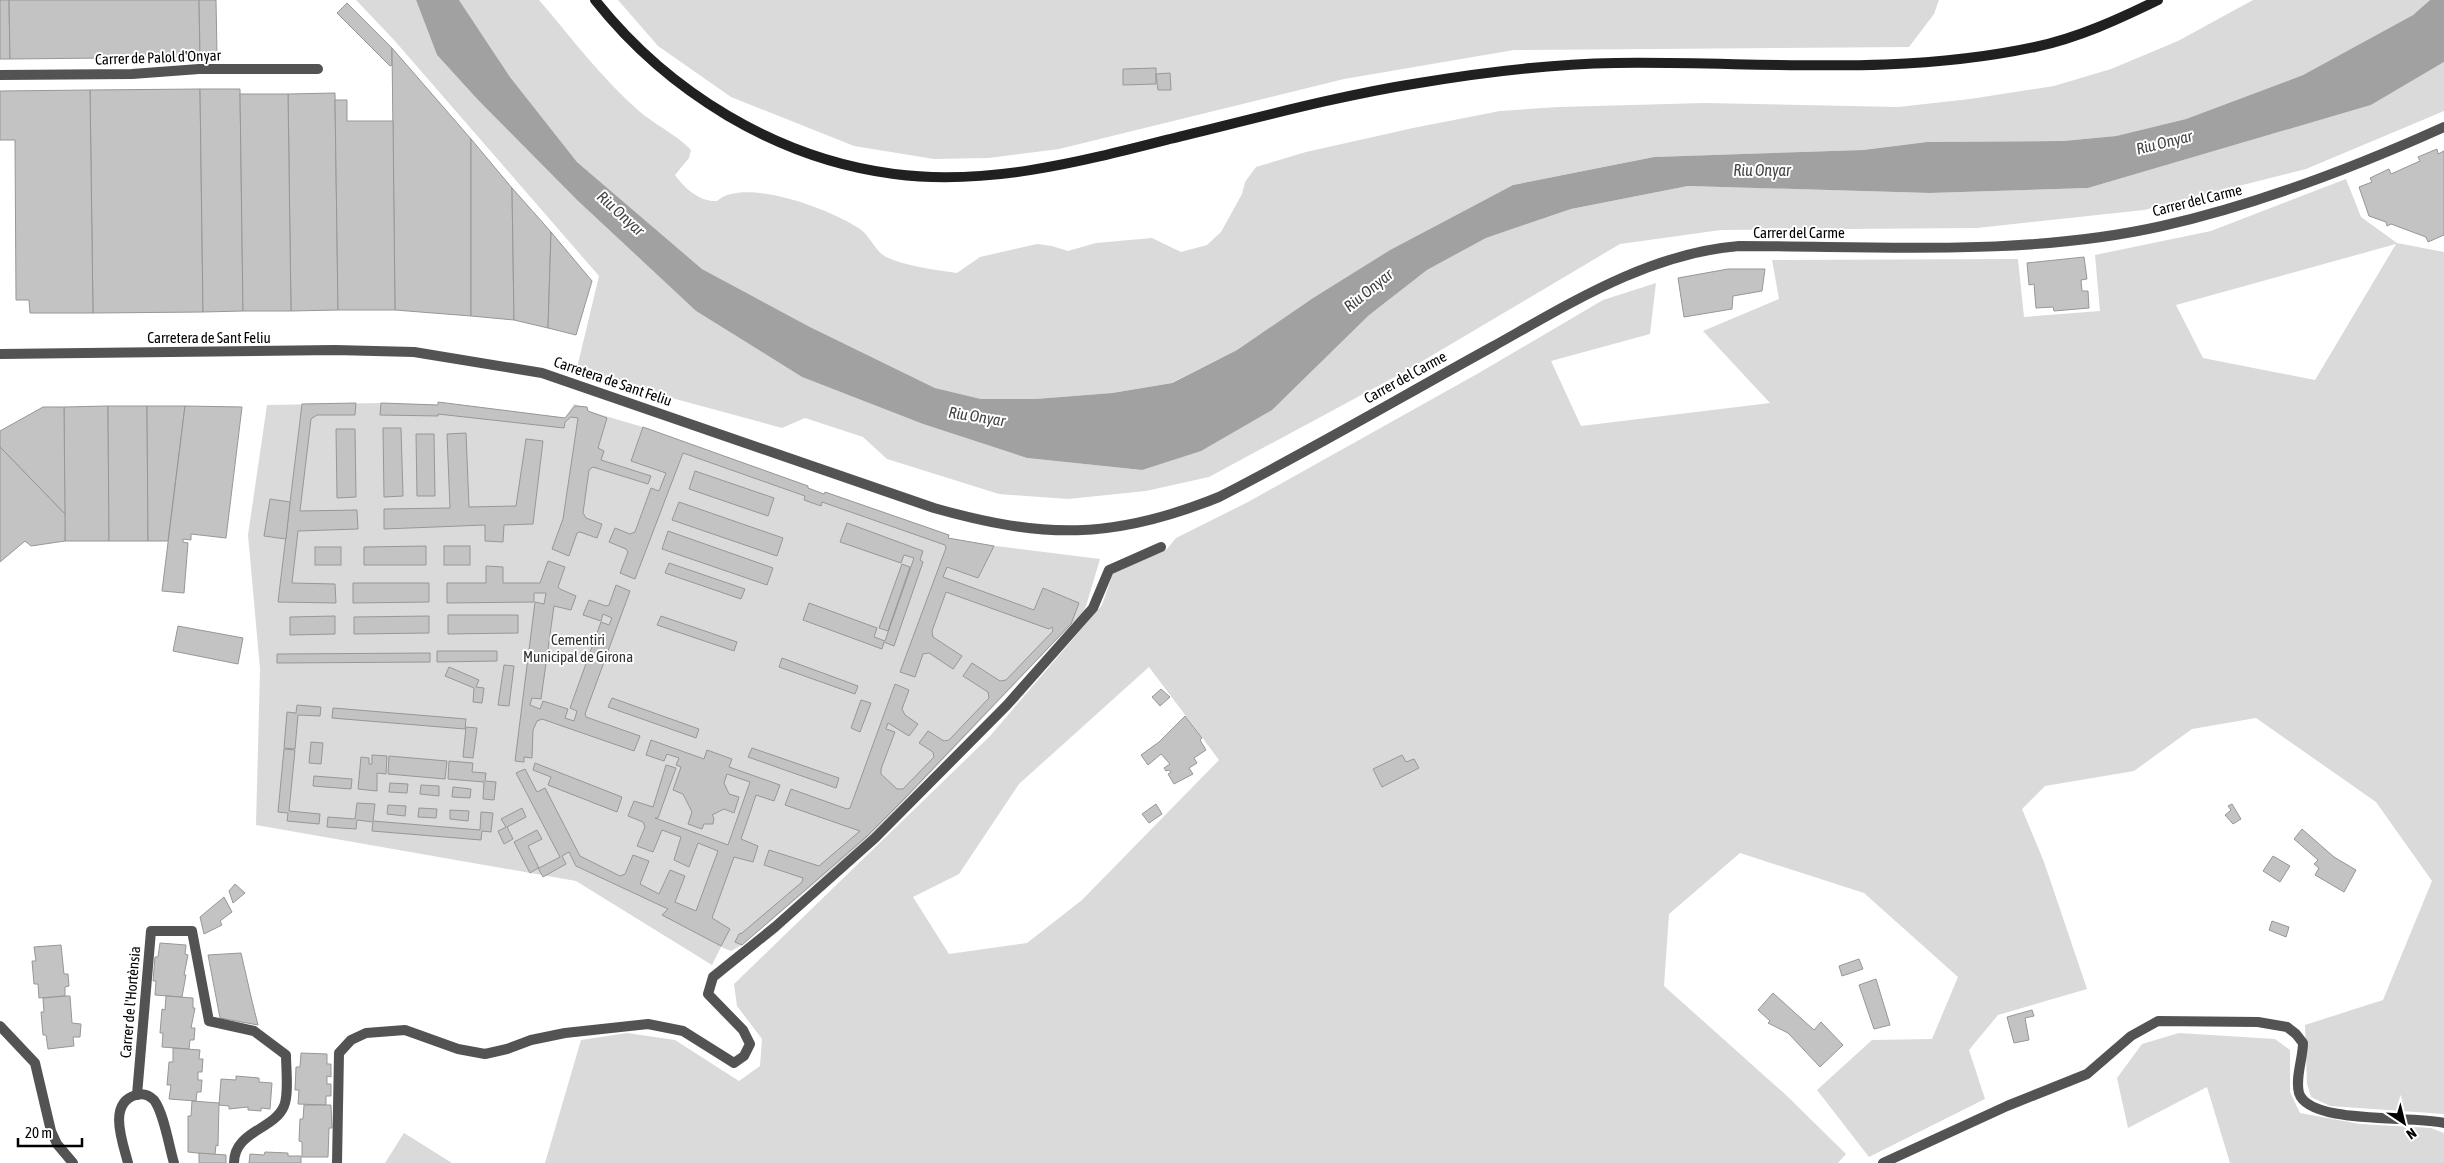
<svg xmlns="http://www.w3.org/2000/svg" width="2444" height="1163" font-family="'Asap Condensed',sans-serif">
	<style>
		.green { fill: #dadada; fill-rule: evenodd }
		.water { fill: #a1a1a1 }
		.building { fill: #c3c3c3; stroke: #979797 }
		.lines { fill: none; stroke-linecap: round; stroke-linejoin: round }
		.street { stroke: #535353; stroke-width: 10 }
		.secondary { stroke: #202020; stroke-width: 10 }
		.labels { text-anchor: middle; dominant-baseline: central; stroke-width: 4; stroke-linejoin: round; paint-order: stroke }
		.street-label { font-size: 15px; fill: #000; stroke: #fff }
		.park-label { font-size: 15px; fill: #313131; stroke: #fff }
		.water-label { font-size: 16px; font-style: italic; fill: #424242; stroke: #fff }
	</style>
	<rect width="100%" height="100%" fill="#fff"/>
	<g class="green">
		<path d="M356,0H416L437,55L479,101L577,200L696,311L802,377L923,424L1027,458L1142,470L1368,316L1427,270L1486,238L1571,209L1688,186L1930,193L2088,188L2371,105L2444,62V111L2306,169L2144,210L1977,228L1721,230L1620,244L1404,372L1209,477L1146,491L1068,499L999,494L887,459L863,437L805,418L782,428L576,372L599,276L394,40Z"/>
		<path d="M459,0H539C571,37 602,79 639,111C654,124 680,137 691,150L689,158L675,175C685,189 700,202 717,201C744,176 833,210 860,229C870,236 875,251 886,257C906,266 935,270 957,273L980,257L1037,244L1052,246L1068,251L1096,243L1152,238L1181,252L1207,245L1221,232L1242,194L1245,182L1256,167L1306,152L1413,128L1500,111L1558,107L1705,103L1898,107L1970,99L2054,86L2111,69L2178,41L2253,0H2430L2413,15L2303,75L2186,119L2116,136L2063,141L1927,142L1863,150L1654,157L1513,185L1390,250L1313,298L1237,350L1171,383L1112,393L1035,399H981L935,388L810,327L702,269L577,162L510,77Z"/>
		<path d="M618,0H1939L1934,14L1909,47L1514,50L1344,79L1059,149L989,158L934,159L854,146L731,97L658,46Z"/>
		<path d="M2346,179L2361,217L2397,243L2444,252V1114L2330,1106L2311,1097L2307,1084L2305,1025L2383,1000L2432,881L2376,802L2256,718L2192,729L2134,771L2045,786L2022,809L2044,862L2087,989L1998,1015L1969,1050L1985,1099L1869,1157L1817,1090L1872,1040L1932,1039L1958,977L1864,893L1740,853L1669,914L1664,986L1786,1095L1846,1154L1838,1163H545L581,1040L627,1033L675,1040L739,1081L760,1066L762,1039L737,1006L734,984L990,736L1102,605L1113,573L1167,549L1176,538L1248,502L1477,374L1603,300L1656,283L1650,334L1551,361L1581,426L1770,403L1703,331L1779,299L1772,260L2018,259L2024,317L2100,311L2095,255L2211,231ZM2396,244L2315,380L2203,358L2176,305ZM1149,667L1219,760L1082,900L1027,943L949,954L913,897L959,874L1019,784Z"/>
		<path d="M438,402L565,418L574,404L588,408V411L643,427L808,486V488L823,494L826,492L949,535L948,538L957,541L1100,559L1086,606L1083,612L870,837L742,945L731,951L721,947L712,965L576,881L256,825L260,669L248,535L267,405L381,403L438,405Z"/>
		<path d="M2179,1033L2275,1039L2290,1050V1092L2300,1113L2360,1124L2431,1128L2444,1133V1163H2230L2207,1087L2128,1128L2117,1078L2142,1044Z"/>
		<path d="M404,1133L452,1163H385Z"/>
	</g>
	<path class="water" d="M416,0H459L510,77L577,162L702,269L810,327L935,388L981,399H1035L1112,393L1172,383L1237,350L1313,298L1390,250L1513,185L1654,157L1863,150L1927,142L2063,141L2116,136L2186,119L2303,75L2413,15L2430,0H2444V62L2371,105L2088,188L1930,193L1688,186L1571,209L1486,238L1427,270L1368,316L1272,410L1201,451L1142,470L1027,458L923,424L802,377L696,311L577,200L479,101L437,55Z"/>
	<g class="building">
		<path d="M0,0H9L10,59H0Z"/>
		<path d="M9,0H199L200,57L10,59Z"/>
		<path d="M199,0H216L217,55H200Z"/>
		<path d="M347,3L392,48V65L390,66L337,13Z"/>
		<path d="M392,48L471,139V316L395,310Z"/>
		<path d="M1156,68V84L1123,85V69Z"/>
		<path d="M1170,73L1171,90H1158L1156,74Z"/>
		<path d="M200,89L203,312L93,313L90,90Z"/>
		<path d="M200,89H240L243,311L203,312Z"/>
		<path d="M90,90L93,313H30L29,300H16L15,140H0V91Z"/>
		<path d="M335,93L338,310L291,311L288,94Z"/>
		<path d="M240,94H288L291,311H243Z"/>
		<path d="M335,100H347V121H393L395,310H338Z"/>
		<path d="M471,139L512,188L514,320L471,316Z"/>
		<path d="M2437,149L2438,154L2444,151V235L2428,242L2426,237L2391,224L2387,226L2386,222L2369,216L2359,187L2372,182L2370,178L2389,169L2391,174L2420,161L2418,157Z"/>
		<path d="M512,188L551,232L548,328L514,320Z"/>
		<path d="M551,232L592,281L576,335L548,328Z"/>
		<path d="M2084,257L2087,279L2081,280L2082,291H2088L2089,308L2054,311L2053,307L2036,308L2034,284L2029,285L2027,263Z"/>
		<path d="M1728,269H1765L1762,291L1733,296L1732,309L1684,317L1678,278Z"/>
		<path d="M438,402L565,418L575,406L587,407L588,411L607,418L598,448L604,451L601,460L651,476L648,484L593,467L589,470L583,513L586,518L602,524L597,538L580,532L577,533L569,556L552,549L563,519L578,418L571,417L565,422L564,428L438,414V416L380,415L381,403L438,405Z"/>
		<path d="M356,403L355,415H317L311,419L300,511L357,510L358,529L298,531L292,583L335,584L336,603L278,602L302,404Z"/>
		<path d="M108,406L109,541H65L64,407Z"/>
		<path d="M108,406H147L148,541H109Z"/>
		<path d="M147,406H185L168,541H148Z"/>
		<path d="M185,406L242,407L226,538L191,534V540L183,539V542L188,543L184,593L162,591Z"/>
		<path d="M43,407H64L65,514L0,447V431Z"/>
		<path d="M643,427L808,486V488L824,494L825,492L949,535L948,538L994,546L978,578L947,567L943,577L1034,610L1043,588L1079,603L1071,624L901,802L866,837L742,945L735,942L739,934L742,933L802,882L803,878L764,865L769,850L819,866L860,831L785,805L791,789L847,809L850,808L895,684L909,690L902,709L905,715L918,724L909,736L888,723L886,729L895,732L881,769V774L897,789H903L934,757L933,752L919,743L928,731L944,741L949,740L989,698L988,692L963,676L972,663L1000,681L1006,680L1053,631L1052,627L1049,629L946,592L932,631L933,637L962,656L953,669L929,653L923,654L915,677L900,672L946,548L945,545L822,502L821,506L804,500L805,496L683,453L635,579L620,573L628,552L626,549L609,542L615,528L630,534L635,532L651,488L659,491L666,473L631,461Z"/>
		<path d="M383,428H401L403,496L384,497Z"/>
		<path d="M336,429H355L356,497L337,498Z"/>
		<path d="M466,433L469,507L516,506L526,439L543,441L533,524L504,525L503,542L485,541V525L384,529V509L450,508L447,434Z"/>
		<path d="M416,434H434L435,496H417Z"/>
		<path d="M0,447L65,514V541L31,546L25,541L0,562Z"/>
		<path d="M695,471L774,498L768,516L689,489Z"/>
		<path d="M270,499L290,502L286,539L264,536Z"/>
		<path d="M679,502L783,538L777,556L672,520Z"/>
		<path d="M847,523L923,551L920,560L923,562L894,646L884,642L882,649L803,620L809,603L877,628L874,637L885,641L914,558L904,555L901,563L840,542Z"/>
		<path d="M668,531L773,568L767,585L662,549Z"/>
		<path d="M426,546V565H364V547Z"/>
		<rect x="444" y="546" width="26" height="19"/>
		<rect x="315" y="547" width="26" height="18"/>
		<path d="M548,561L565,567L558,587L560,589L576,596L571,610L554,606L541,699L532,698L530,705L540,709L543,701L568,709L565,718L574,721L577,711L570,708L601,622L609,625L612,618L603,614L601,621L583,615L589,600L606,606L609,605L616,585L630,591L585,714L586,717L640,736L634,751L542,719L537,721L533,730L532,758L524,757V762L515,761L535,602L544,604L546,593H534V602L447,603V583H486V566L503,567V583H540Z"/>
		<path d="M669,563L745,589L741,599L665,573Z"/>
		<path d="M902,564L910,567L888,631L879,628Z"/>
		<path d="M353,583H429V602L353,603Z"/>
		<path d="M448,615H518V633L448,634Z"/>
		<path d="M335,616V634L290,635V617Z"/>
		<path d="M429,616V633L354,634V617Z"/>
		<path d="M661,616L737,642L734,651L657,625Z"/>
		<path d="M178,626L243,638L238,664L173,651Z"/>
		<path d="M437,651H497V661L437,662Z"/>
		<path d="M430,653V662L277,663V654Z"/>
		<path d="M782,658L858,686L855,694L779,667Z"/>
		<path d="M504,665L514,666L509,706L498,705Z"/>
		<path d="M449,667L479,680L476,687L484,688L482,703L473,702L474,688L445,676Z"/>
		<path d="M1161,689L1170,697L1160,706L1152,697Z"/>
		<path d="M612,698L699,729L696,738L608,707Z"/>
		<path d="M861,700L871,703L860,732L851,728Z"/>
		<path d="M297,705L321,707L320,716L298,715L295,749L284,748L287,712L296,713Z"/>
		<path d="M333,708L466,719L465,729L332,718Z"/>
		<path d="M1185,716L1202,738L1200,740L1206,750L1194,758L1197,763L1189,768L1193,774L1174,784L1168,774L1171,772L1169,770L1166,771L1164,768L1170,764L1161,754L1148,765L1141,755L1159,742Z"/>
		<path d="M466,727L477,728L473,758L463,757Z"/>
		<path d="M651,740L704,759L707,750L732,759L729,767L780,785L774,801L756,795L750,813L741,839L758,846L753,862L734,857L712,918L730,929L721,946L662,915L668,909L576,866L569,852L562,856L566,864L543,877L538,868L530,873L514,842L537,830L542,839L528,846L539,868L560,857L516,773L525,769L537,792L545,788L580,856L620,876L625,874L633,855L649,861L640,884L659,894L670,870L685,876L675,902L696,911L718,851L698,843L689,867L674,860L681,837L662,830L653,852L637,846L645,827L643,822L628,816L634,801L653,807L666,765L676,768L658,818H655L728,845L750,782L727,774L724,783L729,794L739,797L734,813L724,809L712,815L714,818L713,824H704L702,829L688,824L692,812L683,794L673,790L681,767L676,765L679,758L667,754L664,761L646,755Z"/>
		<path d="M311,742L323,743L321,764L309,763Z"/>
		<path d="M752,748L839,778L836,788L748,757Z"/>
		<path d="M284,749L295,750L289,811L320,814L319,824L287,821L288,813L278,812Z"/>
		<path d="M372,755L387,756L386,774L377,773V791L358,789L361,757L369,758V764H372Z"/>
		<path d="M1402,755L1406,762L1414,759L1419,768L1382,787L1373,769Z"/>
		<path d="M389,756L447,761L445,779L388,774Z"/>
		<path d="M449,761L473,763L472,772L486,773L485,781L496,782L494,800L483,799L484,782L448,779Z"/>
		<path d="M535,763L622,797L617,812L548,785L551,777L533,770Z"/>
		<path d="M314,776L352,779L351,789L313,786Z"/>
		<path d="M390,783L408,784L407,793L389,792Z"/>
		<path d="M421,785L439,786V796L420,794Z"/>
		<path d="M453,787L471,789L470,798L452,797Z"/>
		<path d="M357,803L375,804L373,821L480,830L481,812L493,813L491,832L482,831L481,840L372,831L373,822L357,820L356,829L327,827L328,817L355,819Z"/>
		<path d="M1156,804L1162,814L1149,823L1142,814Z"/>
		<path d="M2232,804L2241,819L2233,824L2225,815L2231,810L2228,806Z"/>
		<path d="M388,805L406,806L405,816L387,814Z"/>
		<path d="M419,808L437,809L436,818L418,817Z"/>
		<path d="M522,808L526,817L507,827L513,839L504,844L498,831L506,827L501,819Z"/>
		<path d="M450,810L469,811L468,821L450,819Z"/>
		<path d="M2302,829L2334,857L2356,870L2344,892L2315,875L2319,868L2314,864L2318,860L2294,839Z"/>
		<path d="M2273,856L2290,866L2280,882L2263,871Z"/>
		<path d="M235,884L245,893L233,903L229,891Z"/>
		<path d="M224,897L232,912L220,921L222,925L204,934L200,917Z"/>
		<path d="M2272,921L2289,927L2286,937L2269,930Z"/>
		<path d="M160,943L186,945L185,954L188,955L184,975H186L182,997L155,995L156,981H153L155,957H158Z"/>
		<path d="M61,945L64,974H68L69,986L65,987V996L39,998L38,984H34L32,961H36L34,947Z"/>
		<path d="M241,953L252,1001L258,1025L220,1018L208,955Z"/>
		<path d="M1859,959L1863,969L1842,976L1839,966Z"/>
		<path d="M1876,979L1890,1025L1874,1029L1859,985Z"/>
		<path d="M1773,993L1814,1030L1821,1022L1843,1045L1820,1067L1788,1033L1768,1023L1770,1021L1758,1010Z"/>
		<path d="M66,996H70L72,1023L81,1024L80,1037H73L74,1046L48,1049L46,1035H43L41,1012H44L43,998Z"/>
		<path d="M166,996L193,998V1008H195L191,1028H195L194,1040H190L189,1049L162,1047L163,1033H160L162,1009L165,1010Z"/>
		<path d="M2032,1010L2034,1016L2025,1018L2029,1040L2014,1043L2007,1017Z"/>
		<path d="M173,1048L200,1050L199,1059H203L202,1072H198V1080H202L201,1092H197L196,1101L169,1099L171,1085H167L169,1062H173Z"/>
		<path d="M301,1053L327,1054V1064H331V1077L327,1076V1084H331V1096H326V1105L298,1104L299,1090H295L296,1067H300Z"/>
		<path d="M236,1076L259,1078V1082L272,1083L270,1109L261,1108V1111L248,1110V1107L229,1109V1106L219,1105L221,1079L236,1080Z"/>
		<path d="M192,1101L219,1103L218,1146L216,1145L215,1155L188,1152V1116H191Z"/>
		<path d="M304,1105H331L332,1128H329L328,1157H302V1142L299,1141L300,1119H303Z"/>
		<path d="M265,1152L288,1153V1156H301V1163H249L250,1154L264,1155Z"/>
		<path d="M199,1153L226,1155V1163H199Z"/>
	</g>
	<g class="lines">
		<g class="street">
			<path d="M0,75L132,74L199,69H318"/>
			<path d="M0,354L335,350L414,352L542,373L934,508C1043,539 1113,540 1219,497C1311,450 1401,397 1492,347C1569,304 1649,253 1739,246C1879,246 2024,257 2162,226C2260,204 2353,168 2444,127"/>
			<path d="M0,1026L35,1063L51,1131L57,1144L73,1163"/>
			<path d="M137,1095L151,931H192L209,1021L254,1031L286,1055C286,1068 289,1095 284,1106C274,1130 234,1131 234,1163"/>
			<path d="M128,1163C123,1143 107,1103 136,1095C143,1093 149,1095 154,1100C164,1113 169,1147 174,1163"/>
			<path d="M337,1163L339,1053L351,1040L366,1033L405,1030L458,1049L485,1054L507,1049L531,1040L565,1033L648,1024L683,1031L734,1063L744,1056L750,1044L743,1030L708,994L713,977L775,927L875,838L1007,705L1093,608L1109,570L1161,547"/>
			<path d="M1883,1163L2007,1106L2087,1074L2131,1036L2158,1021L2258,1022L2287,1027L2296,1034L2303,1043C2303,1058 2295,1078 2299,1093C2309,1125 2413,1115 2444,1123"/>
		</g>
		<path class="secondary" d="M595,0C668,92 777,159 894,174C988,186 1080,162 1170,139C1253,119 1336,96 1419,83C1484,72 1551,64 1616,63C1756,61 1897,77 2035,47C2078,38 2119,19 2158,0"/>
	</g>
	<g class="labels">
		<g class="street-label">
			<text transform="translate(158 57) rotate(-2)">Carrer de Palol d'Onyar</text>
			<text transform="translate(2197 200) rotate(-14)">Carrer del Carme</text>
			<text x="1799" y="232">Carrer del Carme</text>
			<text x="209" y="337">Carretera de Sant Feliu</text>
			<text transform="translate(1405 377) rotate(-29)">Carrer del Carme</text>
			<text transform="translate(613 381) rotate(19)">Carretera de Sant Feliu</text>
			<text transform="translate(130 1002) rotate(-85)">Carrer de l'Hortènsia</text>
		</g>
		<g class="park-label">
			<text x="578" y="639">Cementiri<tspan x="578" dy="17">Municipal de Girona</tspan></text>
		</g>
		<g class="water-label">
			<text transform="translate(2164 142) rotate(-14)">Riu Onyar</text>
			<text x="1762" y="170">Riu Onyar</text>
			<text transform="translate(621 213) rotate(42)">Riu Onyar</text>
			<text transform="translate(1368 290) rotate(-39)">Riu Onyar</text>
			<text transform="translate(977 416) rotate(9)">Riu Onyar</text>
		</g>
	</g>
	<g transform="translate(2404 1123) rotate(145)" stroke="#ffffff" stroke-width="4" paint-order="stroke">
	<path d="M0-4L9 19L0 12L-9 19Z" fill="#000000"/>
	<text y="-8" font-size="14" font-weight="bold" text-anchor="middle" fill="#000000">N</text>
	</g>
	<path d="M18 1138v8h64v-8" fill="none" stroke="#000000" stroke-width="2.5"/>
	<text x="25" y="1138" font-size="15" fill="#000000" stroke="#ffffff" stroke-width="4" paint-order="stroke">20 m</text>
</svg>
